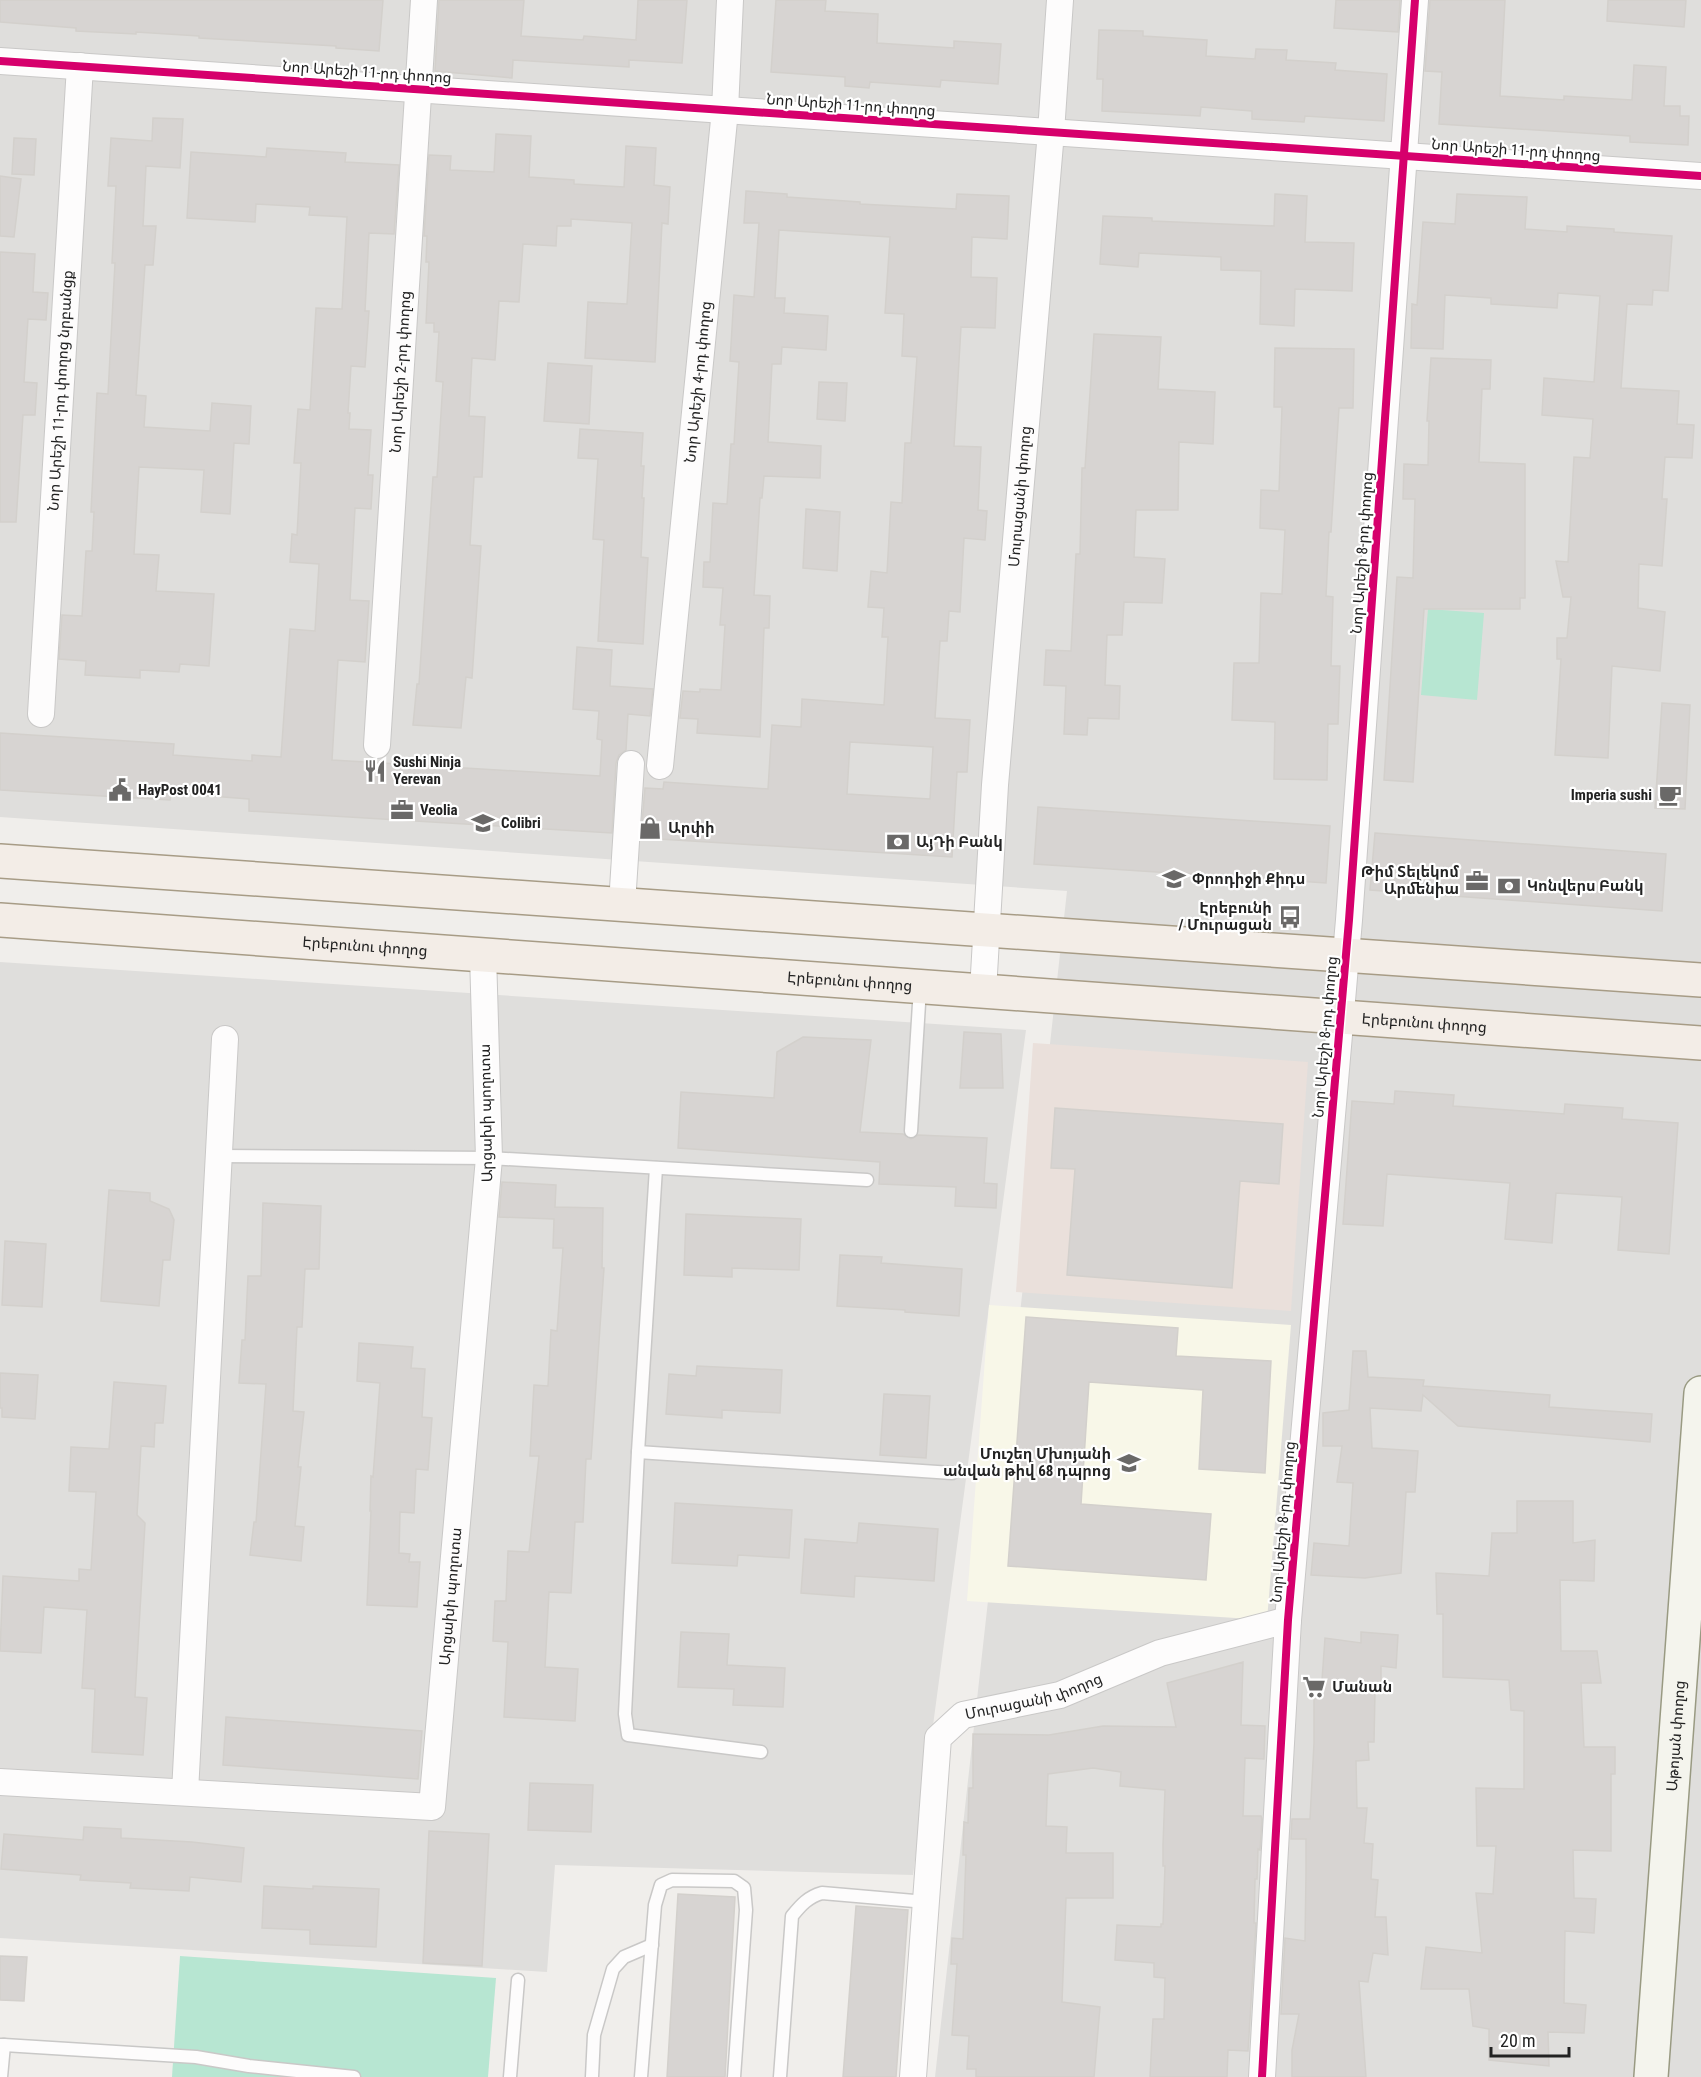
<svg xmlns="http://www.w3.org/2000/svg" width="1701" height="2077" font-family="'Roboto Condensed','Noto Sans Armenian',sans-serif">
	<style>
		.residential { fill: #dfdedc }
		.education { fill: #f8f7e8 }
		.military { fill: #eae0db }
		.pitch { fill: #b7e6d2 }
		.building { fill: #d7d4d2; stroke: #d3d0cc; stroke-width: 1.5; fill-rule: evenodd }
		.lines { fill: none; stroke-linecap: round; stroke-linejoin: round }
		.service-casing { stroke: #c9c8c7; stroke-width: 15 }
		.minor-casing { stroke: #c9c8c7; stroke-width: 28 }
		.secondary-casing { stroke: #999a82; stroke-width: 36 }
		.primary-casing { stroke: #a79c86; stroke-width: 36 }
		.service { stroke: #fdfcfc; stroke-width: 12 }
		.minor { stroke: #fdfcfc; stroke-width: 26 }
		.secondary { stroke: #f4f4ed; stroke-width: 33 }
		.primary { stroke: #f3ede7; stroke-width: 33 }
		.cycleway-casing { stroke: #fff; stroke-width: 11 }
		.cycleway { stroke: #d6006c; stroke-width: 8 }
		.labels { text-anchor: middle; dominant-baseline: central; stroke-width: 4.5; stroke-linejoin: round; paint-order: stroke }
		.street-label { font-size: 15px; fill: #222; stroke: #fff }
		.poi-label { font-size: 15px; font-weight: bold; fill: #222; stroke: #fff; text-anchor: start }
	</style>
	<rect width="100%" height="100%" fill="#f0eeeb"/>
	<g class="residential">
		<path d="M0,0H1701V2077H935L1067,891L0,817Z"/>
		<path d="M0,962L1026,1030L913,1875L555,1865L547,1972L0,1938Z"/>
	</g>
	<path class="education" d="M989,1305L1291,1325L1267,1620L967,1601Z"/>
	<path class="military" d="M1033,1043L1308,1062L1291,1311L1016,1292Z"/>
	<g class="pitch">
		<path d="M1428,609L1484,613L1477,700L1421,695Z"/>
		<path d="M180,1956L496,1978L488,2077H172Z"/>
	</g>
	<g class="building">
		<path d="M0,0H383L379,51L336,48V46L199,38V36L136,32V34L76,31V28L0,22Z"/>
		<path d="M439,0H524L521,36L583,40L584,36L636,40L638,0H687L682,63L629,60V67L513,60L512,78L435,71Z"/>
		<path d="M776,0H826L825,11L878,14L877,43L954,48V41L1001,44L998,84L941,80L940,87L870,82L869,88L845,86V77L771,72Z"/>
		<path d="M1336,0H1400L1398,32L1334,28Z"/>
		<path d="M1430,0H1505L1500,96L1564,100V96L1632,100L1634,65L1666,67L1664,106H1680V116H1689L1688,145L1630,142V136L1439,124L1442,72L1425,71Z"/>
		<path d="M1608,0H1686L1684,27L1607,21Z"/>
		<path d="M1099,30L1143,31V36L1207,40L1206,56L1255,59L1256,49L1287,50L1286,60L1336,63L1335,70L1387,74L1384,121L1305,116L1304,122L1252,119V111L1201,107L1200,116L1102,111L1103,79H1097Z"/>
		<path d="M153,118L183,119L180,168L146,166L143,226H156L153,265H145L136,395L146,396L144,427L210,431L212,403L251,406L249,444L234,443L230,514L201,512L204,470L139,467L134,554L159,555L156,591L214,594L209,666L180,664L179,672L140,670V678L85,675L86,661L59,659L62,615L82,616L86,551H92L94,512H91L97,393L108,394L115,263H112L116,186H108L111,138L152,141Z"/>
		<path d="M496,134L531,136L529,177L574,180V184L624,187L626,146L656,148L654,185L670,187L668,224L662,223L655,362L585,358L588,302L627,304L632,223L571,219V226H557L556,246L523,244L519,302L499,301L495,360L472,358L469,416L485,417L482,477H474L470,545L481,546L472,678L466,677L461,728L413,725L417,684H419L433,477H437L443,382L436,381L439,332H434V323H426L429,262H426L427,236H424L429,155L451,156L450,170L494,172Z"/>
		<path d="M14,138L36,139L34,175L12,174Z"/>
		<path d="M267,148L346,153L345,162L399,165L394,234L369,233L365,311H369L365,367L351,366L348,413H350L349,429L371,430L368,475H373L371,509L355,508L350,600L369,601L365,662L338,660L332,760L600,776L602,740L597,739L599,711L573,709L577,647L612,650L610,686L653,689L650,716L628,714L626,750L619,755L616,763L612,833L249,811V799L171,793L170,800L0,790V733L174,744L173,755L252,761V755L281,757L290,629L315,631L319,564L290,562L292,534L297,535L301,463H294L298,409L310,410L316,308L342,309L347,217L309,215L310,207L256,204L255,222L187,218L191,152L266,157Z"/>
		<path d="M0,176L21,179L14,237L0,236Z"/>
		<path d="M746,191L787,194V197L860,202V204L956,209L957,194L1009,196L1007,239L972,237L971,277L997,278L995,328L961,327L954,446L981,447L978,510L987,511L985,540L964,538L960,612L949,611L947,641H940L935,718L970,720L967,772H957L952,857L660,839L661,837L641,836L645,788L663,789L664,782L768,789L772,725L801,727L802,699L884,705L888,637H882L884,608L868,607L871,571L887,573L891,502L902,503L905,443H911L917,357L902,356L904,314L885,313L890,237L779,230L775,298H785L784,313L828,316L826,350L782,347L781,364H772L768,442L821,446L820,478L764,476L762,498H760L754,595L770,596L769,628H764L760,737L697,733L698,719L680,718L683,691L700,692V689L721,690L725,625H720L723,588L703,587L704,562H710L713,503L727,504L731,444H734L739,362L730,361L734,295L754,297L759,223H744ZM850,742L933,747L930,799L847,794Z"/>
		<path d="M1275,194L1307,196L1305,242L1354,243L1352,291L1295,289L1294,326L1260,324L1261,271L1221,270V257L1139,253L1138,267L1100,264L1103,216L1152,218V221L1274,226Z"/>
		<path d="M1457,194L1527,197L1525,229L1567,232V226L1614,229V232L1672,236L1668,291L1653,290L1652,305L1627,304L1621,388L1679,391L1677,424L1694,425L1692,458L1665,457L1662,499H1667L1662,566L1639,564L1638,608L1665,612L1660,671L1612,666L1608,758L1555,755L1561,659H1557V638H1567L1571,597H1563L1556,561L1568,562L1574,457L1590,458L1593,419L1542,415L1544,378L1594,382L1600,296L1558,293L1557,308L1491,304V298L1445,295L1443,349L1411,348L1412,304L1417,305L1423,222L1455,224Z"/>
		<path d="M0,252L35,254L33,292L48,293L46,320L28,319L24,382L37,383L35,415H23L16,522H0Z"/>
		<path d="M1094,334L1161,337L1158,389L1215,392L1213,444L1179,442L1178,510H1136L1134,557L1165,559L1162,603L1124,602L1122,635H1107L1105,685L1120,686L1119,719L1088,718L1087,735L1064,734L1066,686L1044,685L1046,650L1071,651L1076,554H1080L1082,468H1085Z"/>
		<path d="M1275,348L1354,349L1353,408H1339L1331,532H1329L1326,596L1333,597L1331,666H1340L1338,724H1328L1327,780L1274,779L1275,722L1232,720L1234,663H1259L1261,593L1282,594L1285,530L1260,528L1261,490L1279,491L1282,407H1274Z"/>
		<path d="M1431,358L1491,360L1490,389H1482L1479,462L1525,464V598H1520V609H1424L1413,782L1384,780L1397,577L1413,578L1415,499H1403L1404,464L1428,465L1429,421H1427Z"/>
		<path d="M548,363L592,366L589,424L544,421Z"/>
		<path d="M819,382L847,383L845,421L817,419Z"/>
		<path d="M580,429L643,433L641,466H644L642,498H644L641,557L648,558L643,644L598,641L604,540L593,539L598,459L578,458Z"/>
		<path d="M806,509L840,512L837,571L803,568Z"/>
		<path d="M1662,703L1690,705L1685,809L1655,808Z"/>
		<path d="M1038,807L1330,826L1326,883L1034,864Z"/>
		<path d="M1375,833L1666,854L1662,911L1370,890Z"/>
		<path d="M964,1032L1001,1034L1003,1088H960Z"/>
		<path d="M803,1037L871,1040L860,1132L903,1134L911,1139L918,1135L987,1138L984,1183L997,1184L996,1208L955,1206L956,1187L879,1184L880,1162L678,1148L681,1092L774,1098L777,1052Z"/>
		<path d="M1395,1091L1454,1095L1453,1106L1564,1114L1565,1104L1623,1108L1622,1119L1678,1123L1669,1254L1618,1250L1622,1197L1556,1193L1552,1243L1505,1239L1510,1183L1387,1174L1383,1226L1343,1224L1352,1101L1394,1104Z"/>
		<path d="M1055,1108L1283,1124L1279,1184L1240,1181L1232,1288L1067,1275L1075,1169L1051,1168Z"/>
		<path d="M502,1182L556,1185L555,1207L603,1208L602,1268H604L591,1459H586L583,1522H575L571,1593L549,1592L545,1667L578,1669L575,1721L504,1717L508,1642L493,1641L495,1601H506L508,1551L529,1552L539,1456H530L534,1385L548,1386L551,1330L557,1331L563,1248H553L554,1219L499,1217Z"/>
		<path d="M109,1190L150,1193V1201L169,1209L174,1220L170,1260H163L159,1306L101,1301Z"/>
		<path d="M263,1203L321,1206L319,1269H305L302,1327H297L293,1411L304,1412L298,1467H301L295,1526L304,1527L301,1561L250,1555L254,1522H256L266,1384L239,1383L242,1340H245L248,1276H261Z"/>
		<path d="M686,1214L801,1219L799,1270L732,1268V1277L684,1275Z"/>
		<path d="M5,1241L46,1244L42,1307L2,1305Z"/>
		<path d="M840,1255L882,1257L881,1263L962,1269L959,1316L905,1312V1310L837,1306Z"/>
		<path d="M1026,1317L1178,1328L1176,1356L1271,1361L1265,1473L1199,1469L1203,1390L1089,1382L1081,1504L1211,1514L1206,1580L1008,1566Z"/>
		<path d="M359,1343L413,1347L411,1368L425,1369L422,1417L432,1418L428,1470L416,1469L414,1513L400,1512L399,1553L410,1554L409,1562H420L417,1607L367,1605L371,1511H370L371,1476L373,1477L380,1383L357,1381Z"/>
		<path d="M1353,1351H1366L1368,1377L1424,1380L1423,1386L1550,1395L1549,1407L1652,1414L1650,1442L1458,1426L1423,1395L1421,1411L1370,1408L1372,1448L1418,1451L1415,1492H1406L1401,1573L1365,1578L1311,1575L1314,1543L1349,1546L1353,1483L1337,1482L1342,1446H1323V1413L1349,1410Z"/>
		<path d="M697,1366L782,1370L780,1413L722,1410V1418L666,1414L669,1374L696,1376Z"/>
		<path d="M0,1373L38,1375L35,1419L2,1417V1408H0Z"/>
		<path d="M114,1382L166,1386L163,1423H155L154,1447L141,1446L137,1515L145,1523L135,1697L147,1698L143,1755L92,1752L95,1689L82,1688L87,1610L44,1607L41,1653L0,1651L3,1576L79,1581V1569L91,1570L96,1492L69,1491L71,1447L109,1449Z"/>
		<path d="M884,1394L930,1396L926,1458L880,1455Z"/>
		<path d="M1517,1501H1573V1543L1595,1540L1594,1581L1560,1580L1561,1651H1597L1601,1683H1581L1584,1747H1615V1774H1611V1851L1573,1850L1574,1898L1596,1899L1594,1933L1565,1931L1564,2003L1586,2005L1584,2033L1548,2032L1549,2066L1489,2060V2029L1473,2026L1469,1989H1421L1426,1947L1482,1953L1476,1893L1493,1894L1496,1846H1477L1476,1788L1524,1789V1711L1511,1710L1509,1680L1443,1677V1614H1437L1436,1573L1489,1576L1492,1533H1517Z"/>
		<path d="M675,1503L792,1510L789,1558L738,1555L737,1566L672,1563Z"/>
		<path d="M859,1523L938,1529L934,1581L855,1576L854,1597L801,1593L805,1539L857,1543Z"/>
		<path d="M681,1632L729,1634L727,1665L785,1668L783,1707L733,1705L734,1689L678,1687Z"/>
		<path d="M1361,1632L1398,1635L1396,1668L1381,1666V1692H1375L1374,1742H1368L1369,1760L1356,1761L1357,1808H1367L1364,1843L1373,1844L1371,1879L1378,1880L1375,1917H1386L1388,1955L1373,1953L1368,1982L1359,1981L1366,2077H1292V2050L1299,2014H1281L1285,1938L1305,1941L1306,1873V1839H1291L1292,1819H1310L1314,1743V1693L1321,1694L1325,1638L1361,1643Z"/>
		<path d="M1243,1662L1241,1725L1265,1726L1264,1759L1245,1758L1243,1816H1261L1262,1819L1260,1850L1258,1849L1257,1879H1255L1254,1923H1256L1248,2051L1228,2050L1227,2077H1150L1153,2019H1164L1165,1978L1154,1977V1963L1115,1960L1117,1925L1161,1927V1924H1163L1165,1866H1163V1845L1165,1790L1120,1786L1121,1772L1093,1768L1048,1774L1046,1826L1067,1827L1066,1853H1113V1898H1066L1062,2002L1100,2007L1094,2077H976V2069H967L969,2036L952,2035L957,1964H951L952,1938L963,1939L966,1855H963L964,1822L968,1823L969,1788H973V1734L1049,1735L1103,1726L1176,1727L1167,1683Z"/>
		<path d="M226,1717L422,1731L418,1779L223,1765Z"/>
		<path d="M530,1783L593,1785L591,1832L528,1830Z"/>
		<path d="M84,1827L121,1829V1838L192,1842L244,1848L241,1882L190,1877L189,1891L130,1888L131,1883L80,1880L81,1875L1,1869L4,1834L83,1840Z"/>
		<path d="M429,1831L489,1834L482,1966L423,1963Z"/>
		<path d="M264,1886L313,1889V1886L379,1889L376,1947L310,1944V1930L262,1928Z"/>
		<path d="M678,1894L735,1897L725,2077H667Z"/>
		<path d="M856,1906L908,1910L896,2077H843Z"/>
		<path d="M0,1956L27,1957L24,2001L0,2000Z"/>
	</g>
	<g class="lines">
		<g class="service-casing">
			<g id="service">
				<path d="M911,1131L920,988"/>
				<path d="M218,1156L489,1158L867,1180"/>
				<path d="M656,1168L638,1452L625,1714L628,1735L761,1752"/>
				<path d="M638,1452L952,1473"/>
				<path d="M0,2045H4L1,2077"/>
				<path d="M4,2045L196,2057L249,2066L354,2077"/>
				<path d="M510,2077L518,1980"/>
				<path d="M592,2077L594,2035L613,1969L624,1957L652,1945"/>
				<path d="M641,2077L655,1905L661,1885L672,1880L734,1881L744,1888L746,1910L734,2077"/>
				<path d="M780,2077L792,1916C801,1905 808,1897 822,1893L926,1902"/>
			</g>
		</g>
		<g class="minor-casing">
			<g id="minor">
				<path d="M0,61L1701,176"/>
				<path id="s1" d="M41,714L80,66"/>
				<path id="s2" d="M377,745L424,0"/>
				<path id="s3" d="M660,766L725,110L730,0"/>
				<path d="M622,904L631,764"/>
				<path id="s4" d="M983,991L995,785L1051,132L1060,0"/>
				<path id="s5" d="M0,1782L432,1807L489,1158L483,955"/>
				<path d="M185,1792L225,1039"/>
				<path id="s6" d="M913,2077L938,1738L963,1715L1060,1695L1160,1653L1288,1620"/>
				<path d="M1262,2077L1288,1620L1349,920L1415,0"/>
			</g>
		</g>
		<g class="secondary-casing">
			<g id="secondary">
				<path id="s7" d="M1651,2077L1701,1393"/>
			</g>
		</g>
		<g class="primary-casing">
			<g id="primary">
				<path d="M0,861L1701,980"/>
				<path id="s8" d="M0,920L1701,1043"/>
			</g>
		</g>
		<use href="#service" class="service"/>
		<use href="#minor" class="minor"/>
		<use href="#secondary" class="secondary"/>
		<use href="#primary" class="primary"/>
		<g class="cycleway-casing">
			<g id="cycleway">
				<path d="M0,61L1701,176"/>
				<path d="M1262,2077L1288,1620L1349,920L1415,0"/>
			</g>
		</g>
		<use href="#cycleway" class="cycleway"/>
	</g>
	<defs>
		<g id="restaurant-bare" transform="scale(1.8)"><path d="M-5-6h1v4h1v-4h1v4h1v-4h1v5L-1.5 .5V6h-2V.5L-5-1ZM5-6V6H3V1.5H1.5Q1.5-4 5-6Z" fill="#6a6968" stroke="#fff" stroke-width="2.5" paint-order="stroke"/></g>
		<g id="civic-bare" transform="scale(1.8)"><path d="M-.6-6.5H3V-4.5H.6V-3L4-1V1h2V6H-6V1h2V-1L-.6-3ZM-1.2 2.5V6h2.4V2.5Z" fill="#6a6968" stroke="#fff" stroke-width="2.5" paint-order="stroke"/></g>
		<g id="cafe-bare" transform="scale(1.8)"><path d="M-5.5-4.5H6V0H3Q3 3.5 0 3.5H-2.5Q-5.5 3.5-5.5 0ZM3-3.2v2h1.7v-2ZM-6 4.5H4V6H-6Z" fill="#6a6968" stroke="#fff" stroke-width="2.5" paint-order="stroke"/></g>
		<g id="office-bare" transform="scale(1.8)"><path d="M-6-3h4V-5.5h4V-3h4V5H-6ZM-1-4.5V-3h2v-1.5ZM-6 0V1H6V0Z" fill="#6a6968" stroke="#fff" stroke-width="2.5" paint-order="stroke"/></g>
		<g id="school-bare" transform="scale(1.8)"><path d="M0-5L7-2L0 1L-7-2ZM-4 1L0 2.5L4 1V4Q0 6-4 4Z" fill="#6a6968" stroke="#fff" stroke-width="2.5" paint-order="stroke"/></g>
		<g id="shop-bare" transform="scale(1.8)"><path d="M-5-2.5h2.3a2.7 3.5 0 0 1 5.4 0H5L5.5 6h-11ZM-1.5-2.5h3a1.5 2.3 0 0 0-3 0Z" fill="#6a6968" stroke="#fff" stroke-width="2.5" paint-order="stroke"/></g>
		<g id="bank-bare" transform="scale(1.8)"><path d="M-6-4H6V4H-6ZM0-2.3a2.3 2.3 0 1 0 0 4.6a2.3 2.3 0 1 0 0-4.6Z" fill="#6a6968" stroke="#fff" stroke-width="2.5" paint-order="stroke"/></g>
		<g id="bus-bare" transform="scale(1.8)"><path d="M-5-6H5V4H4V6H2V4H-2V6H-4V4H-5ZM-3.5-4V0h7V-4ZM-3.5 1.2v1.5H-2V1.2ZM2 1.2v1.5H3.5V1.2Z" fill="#6a6968" stroke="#fff" stroke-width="2.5" paint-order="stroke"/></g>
		<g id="supermarket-bare" transform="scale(1.8)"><path d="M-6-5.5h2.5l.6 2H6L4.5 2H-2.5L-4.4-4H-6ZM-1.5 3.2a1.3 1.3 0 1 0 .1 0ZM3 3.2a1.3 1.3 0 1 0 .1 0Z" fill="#6a6968" stroke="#fff" stroke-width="2.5" paint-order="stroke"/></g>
	</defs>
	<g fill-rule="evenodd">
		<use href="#restaurant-bare" x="375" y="771"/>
		<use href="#civic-bare" x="120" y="790"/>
		<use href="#cafe-bare" x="1670" y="795"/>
		<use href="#office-bare" x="402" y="810"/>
		<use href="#school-bare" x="483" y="823"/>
		<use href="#shop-bare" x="650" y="828"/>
		<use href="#bank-bare" x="898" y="842"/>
		<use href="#school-bare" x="1174" y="879"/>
		<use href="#office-bare" x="1477" y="881"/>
		<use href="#bank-bare" x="1509" y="886"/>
		<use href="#bus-bare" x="1290" y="917"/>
		<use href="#school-bare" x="1129" y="1463"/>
		<use href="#supermarket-bare" x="1314" y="1687"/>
	</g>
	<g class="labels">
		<g class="street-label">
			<text transform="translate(367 72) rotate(4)">Նոր Արեշի 11-րդ փողոց</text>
			<text transform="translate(851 105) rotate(4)">Նոր Արեշի 11-րդ փողոց</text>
			<text transform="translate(1516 150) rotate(4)">Նոր Արեշի 11-րդ փողոց</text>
			<text stroke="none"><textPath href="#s2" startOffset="374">Նոր Արեշի 2-րդ փողոց</textPath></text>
			<text stroke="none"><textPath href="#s3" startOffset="386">Նոր Արեշի 4-րդ փողոց</textPath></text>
			<text stroke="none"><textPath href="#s1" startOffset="324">Նոր Արեշի 11-րդ փողոց նրբանցք</textPath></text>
			<text stroke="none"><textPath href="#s4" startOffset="496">Մուրացանի փողոց</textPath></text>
			<text transform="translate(1362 553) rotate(-86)">Նոր Արեշի 8-րդ փողոց</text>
			<text stroke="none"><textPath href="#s8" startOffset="366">Էրեբունու փողոց</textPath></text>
			<text stroke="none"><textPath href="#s8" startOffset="852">Էրեբունու փողոց</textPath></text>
			<text stroke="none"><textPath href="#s8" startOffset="1428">Էրեբունու փողոց</textPath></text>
			<text transform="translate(1325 1037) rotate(-85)">Նոր Արեշի 8-րդ փողոց</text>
			<text transform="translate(486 1113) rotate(-91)">Արցախի պողոտա</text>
			<text transform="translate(1283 1522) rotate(-85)">Նոր Արեշի 8-րդ փողոց</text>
			<text stroke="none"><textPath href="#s5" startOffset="644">Արցախի պողոտա</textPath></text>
			<text stroke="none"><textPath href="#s6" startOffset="447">Մուրացանի փողոց</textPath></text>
			<text stroke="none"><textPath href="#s7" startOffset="342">Աթոյան փողոց</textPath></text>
		</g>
		<g class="poi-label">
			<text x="393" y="762">Sushi Ninja<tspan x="393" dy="17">Yerevan</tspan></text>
			<text x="138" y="790">HayPost 0041</text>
			<text x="1652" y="795" text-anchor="end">Imperia sushi</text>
			<text x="420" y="810">Veolia</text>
			<text x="501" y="823">Colibri</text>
			<text x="668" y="828">Արփի</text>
			<text x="916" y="842">ԱյԴի Բանկ</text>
			<text x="1459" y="872" text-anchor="end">Թիմ Տելեկոմ<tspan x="1459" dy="17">Արմենիա</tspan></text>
			<text x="1192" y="879">Փրոդիջի Քիդս</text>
			<text x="1527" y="886">Կոնվերս Բանկ</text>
			<text x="1272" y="908" text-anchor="end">Էրեբունի<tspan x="1272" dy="17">/ Մուրացան</tspan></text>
			<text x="1111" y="1454" text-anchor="end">Մուշեղ Մխոյանի<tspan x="1111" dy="17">անվան թիվ 68 դպրոց</tspan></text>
			<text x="1332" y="1687">Մանան</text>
		</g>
	</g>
	<path d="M1491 2047v9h78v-9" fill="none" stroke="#222222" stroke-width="3"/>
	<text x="1500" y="2047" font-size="18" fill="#222222" stroke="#ffffff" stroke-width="4.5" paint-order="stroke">20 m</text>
</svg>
